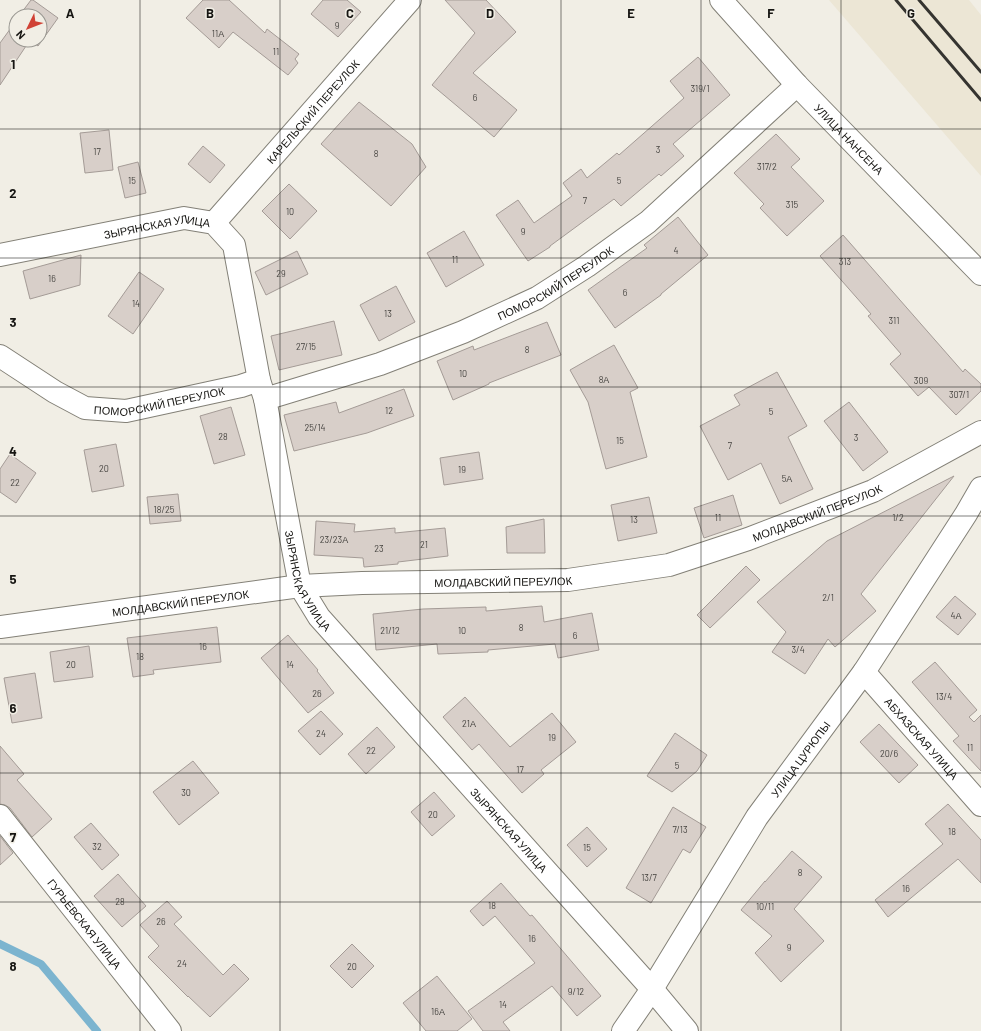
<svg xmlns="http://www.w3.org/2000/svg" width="981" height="1031" font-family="Barlow,sans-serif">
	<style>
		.built { fill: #ece6d5 }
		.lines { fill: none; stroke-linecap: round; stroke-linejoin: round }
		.stream { stroke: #7cb4cf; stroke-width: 8 }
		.building { fill: #d8cfc9; stroke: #a49b96 }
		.minor-casing { stroke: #838077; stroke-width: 24 }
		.primary-casing { stroke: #838077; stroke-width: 24 }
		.minor { stroke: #fff; stroke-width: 22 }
		.primary { stroke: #fff; stroke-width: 22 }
		.rail { stroke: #353430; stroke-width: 3 }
		.grid { fill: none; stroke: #161512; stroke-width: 1; stroke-opacity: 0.55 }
		.labels { text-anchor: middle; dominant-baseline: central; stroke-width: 3; stroke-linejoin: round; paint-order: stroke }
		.number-label { font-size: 9px; fill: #464440 }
		.street-label { font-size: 11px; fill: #161512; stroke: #f1eee5 }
		.grid-label { font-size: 13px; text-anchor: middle; font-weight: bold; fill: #161512; stroke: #f1eee5; stroke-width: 3; stroke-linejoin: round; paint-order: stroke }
	</style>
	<rect width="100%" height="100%" fill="#f1eee5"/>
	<path class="built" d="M829,0H969L981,15V176Z"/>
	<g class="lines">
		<path class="stream" d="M0,944L41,964L97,1031"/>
	</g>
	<g class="building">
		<path d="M31,0H33L58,18L38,46L30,40H40V16H19Z"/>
		<path d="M203,0H229L265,33L267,29L299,54L295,59L298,63L288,75L233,32L219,48L186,18Z"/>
		<path d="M323,0H347L361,12L338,37L311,14Z"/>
		<path d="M445,0H486L516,32L473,73L517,110L494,137L432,85L475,33Z"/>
		<path d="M16,21V40H30L0,85V43Z"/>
		<path d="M698,57L730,95L673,144L684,156L661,176L659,174L621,206L614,199L550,246V247L528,261L496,215L518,200L534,223L572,196L563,183L581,169L587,178L617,153L619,155L684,98L670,81Z"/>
		<path d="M359,102L412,144L426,167L391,206L321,144Z"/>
		<path d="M109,130L113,170L85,173L80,133Z"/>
		<path d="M776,134L800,159L791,167L824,201L787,236L760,208L764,204L734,173Z"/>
		<path d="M203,146L225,165L210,183L188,164Z"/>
		<path d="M138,162L146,193L125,198L118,167Z"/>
		<path d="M289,184L317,211L290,239L262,211Z"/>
		<path d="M678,217L708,255L661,294V295L615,328L588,290L647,248L644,245Z"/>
		<path d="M464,231L484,265L446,287L427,253Z"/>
		<path d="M843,235L963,372L965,369L981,384V391L956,415L929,387L918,396L890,364L901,354L868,316L871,314L820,256Z"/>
		<path d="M297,251L308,274L266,295L255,272Z"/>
		<path d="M81,255L80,285L30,299L23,271Z"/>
		<path d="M139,272L164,289L133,334L108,316Z"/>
		<path d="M396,286L415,322L379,341L360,305Z"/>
		<path d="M334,321L342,355L279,370L271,336Z"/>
		<path d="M547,322L561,355L489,383V384L453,400L437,361L473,346L474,350Z"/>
		<path d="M614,345L638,388L630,392L647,457L606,469L588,402L570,370Z"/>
		<path d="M777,372L807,426L788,437L813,489L780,504L761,463L728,480L700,426L740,405L734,395Z"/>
		<path d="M404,389L414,416L367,433L294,451L284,415L336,402L339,413Z"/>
		<path d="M849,402L888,452L863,471L824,421Z"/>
		<path d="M231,407L245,455L214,464L200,416Z"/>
		<path d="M116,444L124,486L92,492L84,450Z"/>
		<path d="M479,452L483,479L444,485L440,458Z"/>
		<path d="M10,454L36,473L16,503L0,492V469Z"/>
		<path d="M954,476L861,594L876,611L835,647L828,639L805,674L772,652L786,632L757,602L827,541Z"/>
		<path d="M178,494L181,521L150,524L147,497Z"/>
		<path d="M733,495L742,525L704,538L694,508Z"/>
		<path d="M649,497L657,533L618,541L611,505Z"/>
		<path d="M544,519L545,553H507L506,527Z"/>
		<path d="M316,521L355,524L354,532L395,528V533L445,528L448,556L398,562V564L364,567L363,558L314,555Z"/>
		<path d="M746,566L760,580L710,628L697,615Z"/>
		<path d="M955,596L976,614L958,635L936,617Z"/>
		<path d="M542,606L544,622L592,613L599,650L558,658L555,644L488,650V652L438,654L437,644L376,650L373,614L423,609L486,607V611Z"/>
		<path d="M217,627L221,662L153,670L154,674L133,677L127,638Z"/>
		<path d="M288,635L318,670L317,671L334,693L308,713L261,658Z"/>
		<path d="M89,646L93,677L54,682L50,652Z"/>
		<path d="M935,662L977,710L969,717L974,722L981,715V771L953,741L959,736L912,682Z"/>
		<path d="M35,673L42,718L12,723L4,678Z"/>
		<path d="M465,697L510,747L552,713L576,742L541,770L544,774L522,793L479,744L472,750L443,717Z"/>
		<path d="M321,711L343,734L320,755L298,731Z"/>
		<path d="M879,724L918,765L899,783L860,742Z"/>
		<path d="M377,727L395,747L366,774L348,754Z"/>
		<path d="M675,733L707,755L697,771L672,792L647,776Z"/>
		<path d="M0,746L24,774L17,780L52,819L32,837L10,808L5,805L0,804Z"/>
		<path d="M193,761L219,793L179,825L153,792Z"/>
		<path d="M434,792L455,816L432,836L411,812Z"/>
		<path d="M948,804L981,840V883L958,859L888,917L875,900L943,844L925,824Z"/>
		<path d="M673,807L706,827L690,853L683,849L651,903L626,888Z"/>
		<path d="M91,823L119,855L102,870L74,837Z"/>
		<path d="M587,827L607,849L587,867L567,845Z"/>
		<path d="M0,836L13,853L0,865Z"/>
		<path d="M792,851L822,877L794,909L824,941L781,982L755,953L772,936L741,910L765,881V882Z"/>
		<path d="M118,874L146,906L122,927L94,896Z"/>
		<path d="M501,883L530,916L532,915L601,996L577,1016L552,986L503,1022L510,1031H483L468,1011L535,963L495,916L483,926L470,911Z"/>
		<path d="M167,901L182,917L174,924L223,975L234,964L249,979L210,1017L188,996V997L148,957L159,946L140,925Z"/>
		<path d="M352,944L374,966L352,988L330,966Z"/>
		<path d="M437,976L472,1019L457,1031H426L403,1003Z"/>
	</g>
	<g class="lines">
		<g class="minor-casing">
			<g id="minor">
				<path id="s1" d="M214,223L410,0"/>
				<path id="s2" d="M0,255L184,218L214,223L234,245L259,380L265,399L300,586L319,617L652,989L687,1031"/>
				<path id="s3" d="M0,356L55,392L85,408L126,411L241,386L259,380"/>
				<path id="s4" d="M265,399L380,364L463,332L537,298L587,266L648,222L797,85"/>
				<path id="s5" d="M0,627L300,586L362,583L568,580L669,565L748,539L873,491L981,432"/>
				<path id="s6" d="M864,672L981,805"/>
				<path id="s7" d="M0,816L170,1031"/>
				<path id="s8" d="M623,1031L652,989L757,817L864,672L966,514L981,488"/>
			</g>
		</g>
		<g class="primary-casing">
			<g id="primary">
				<path id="s9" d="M721,0L797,85L981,274"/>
			</g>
		</g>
		<use href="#minor" class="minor"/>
		<use href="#primary" class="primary"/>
		<g class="rail">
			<path d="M896,0L981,100"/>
			<path d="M919,0L981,72"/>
		</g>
	</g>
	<path class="grid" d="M140,0V1031M280,0V1031M420,0V1031M561,0V1031M701,0V1031M841,0V1031M0,129H981M0,258H981M0,387H981M0,516H981M0,644H981M0,773H981M0,902H981"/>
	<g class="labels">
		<g class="number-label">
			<text x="337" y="25">9</text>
			<text x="218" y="33">11А</text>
			<text x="276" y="51">11</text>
			<text x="700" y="88">319/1</text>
			<text x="475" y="97">6</text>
			<text x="658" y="149">3</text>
			<text x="97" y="151">17</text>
			<text x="376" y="153">8</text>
			<text x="767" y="166">317/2</text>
			<text x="132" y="180">15</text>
			<text x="619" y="180">5</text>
			<text x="585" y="200">7</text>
			<text x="792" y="204">315</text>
			<text x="290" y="211">10</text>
			<text x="523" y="231">9</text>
			<text x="676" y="250">4</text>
			<text x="455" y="259">11</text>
			<text x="845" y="261">313</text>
			<text x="281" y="273">29</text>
			<text x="52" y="278">16</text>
			<text x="625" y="292">6</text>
			<text x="136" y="303">14</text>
			<text x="388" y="313">13</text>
			<text x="894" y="320">311</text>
			<text x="306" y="346">27/15</text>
			<text x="527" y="349">8</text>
			<text x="463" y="373">10</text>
			<text x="604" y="379">8А</text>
			<text x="921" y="380">309</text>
			<text x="959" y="394">307/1</text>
			<text x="389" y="410">12</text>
			<text x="771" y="411">5</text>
			<text x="315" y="427">25/14</text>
			<text x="223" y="436">28</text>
			<text x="856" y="437">3</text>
			<text x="620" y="440">15</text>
			<text x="730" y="445">7</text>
			<text x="104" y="468">20</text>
			<text x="462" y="469">19</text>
			<text x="787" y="478">5А</text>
			<text x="15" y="482">22</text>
			<text x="164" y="509">18/25</text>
			<text x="718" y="517">11</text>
			<text x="898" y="517">1/2</text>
			<text x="634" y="519">13</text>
			<text x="334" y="539">23/23А</text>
			<text x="424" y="544">21</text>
			<text x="379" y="548">23</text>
			<text x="828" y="597">2/1</text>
			<text x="956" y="615">4А</text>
			<text x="521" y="627">8</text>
			<text x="390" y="630">21/12</text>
			<text x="462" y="630">10</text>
			<text x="575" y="635">6</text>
			<text x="203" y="646">16</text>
			<text x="798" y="649">3/4</text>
			<text x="140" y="656">18</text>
			<text x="71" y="664">20</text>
			<text x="290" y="664">14</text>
			<text x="317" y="693">26</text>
			<text x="944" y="696">13/4</text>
			<text x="469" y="723">21А</text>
			<text x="321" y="733">24</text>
			<text x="552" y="737">19</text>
			<text x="970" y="747">11</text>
			<text x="371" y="750">22</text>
			<text x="889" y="753">20/6</text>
			<text x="677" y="765">5</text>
			<text x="520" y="769">17</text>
			<text x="186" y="792">30</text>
			<text x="433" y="814">20</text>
			<text x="680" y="829">7/13</text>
			<text x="952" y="831">18</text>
			<text x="97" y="846">32</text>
			<text x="587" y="847">15</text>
			<text x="800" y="872">8</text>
			<text x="649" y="877">13/7</text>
			<text x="906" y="888">16</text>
			<text x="120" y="901">28</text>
			<text x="492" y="905">18</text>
			<text x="765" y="906">10/11</text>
			<text x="161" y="921">26</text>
			<text x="532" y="938">16</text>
			<text x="789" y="947">9</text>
			<text x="182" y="963">24</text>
			<text x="352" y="966">20</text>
			<text x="576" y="991">9/12</text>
			<text x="503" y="1004">14</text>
			<text x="438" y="1011">16А</text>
		</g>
		<g class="street-label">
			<text stroke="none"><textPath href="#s1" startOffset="149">КАРЕЛЬСКИЙ ПЕРЕУЛОК</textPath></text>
			<text stroke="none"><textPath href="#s9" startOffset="189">УЛИЦА НАНСЕНА</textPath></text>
			<text stroke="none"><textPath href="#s2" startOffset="160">ЗЫРЯНСКАЯ УЛИЦА</textPath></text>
			<text stroke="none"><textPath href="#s4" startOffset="314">ПОМОРСКИЙ ПЕРЕУЛОК</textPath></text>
			<text stroke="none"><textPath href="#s3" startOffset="175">ПОМОРСКИЙ ПЕРЕУЛОК</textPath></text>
			<text stroke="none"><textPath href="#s5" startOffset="830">МОЛДАВСКИЙ ПЕРЕУЛОК</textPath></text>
			<text stroke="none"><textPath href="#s2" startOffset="593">ЗЫРЯНСКАЯ УЛИЦА</textPath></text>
			<text stroke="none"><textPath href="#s5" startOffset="506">МОЛДАВСКИЙ ПЕРЕУЛОК</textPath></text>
			<text stroke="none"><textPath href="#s5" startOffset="182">МОЛДАВСКИЙ ПЕРЕУЛОК</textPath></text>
			<text stroke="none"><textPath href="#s6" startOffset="88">АБХАЗСКАЯ УЛИЦА</textPath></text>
			<text stroke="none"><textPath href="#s8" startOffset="325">УЛИЦА ЦУРЮПЫ</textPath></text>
			<text stroke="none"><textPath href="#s2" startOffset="917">ЗЫРЯНСКАЯ УЛИЦА</textPath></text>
			<text stroke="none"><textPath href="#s7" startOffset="137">ГУРЬЕВСКАЯ УЛИЦА</textPath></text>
		</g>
	</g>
	<g class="grid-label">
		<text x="70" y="18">A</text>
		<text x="210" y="18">B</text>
		<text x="350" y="18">C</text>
		<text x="490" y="18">D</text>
		<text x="631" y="18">E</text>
		<text x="771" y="18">F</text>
		<text x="911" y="18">G</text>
		<text x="13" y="69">1</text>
		<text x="13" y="198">2</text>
		<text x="13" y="327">3</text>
		<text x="13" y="456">4</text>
		<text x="13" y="584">5</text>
		<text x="13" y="713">6</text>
		<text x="13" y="842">7</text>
		<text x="13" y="971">8</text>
	</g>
	<g transform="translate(28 28) rotate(227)"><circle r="19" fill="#f1eee5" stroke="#999791"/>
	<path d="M0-3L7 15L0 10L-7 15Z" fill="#d04235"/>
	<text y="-6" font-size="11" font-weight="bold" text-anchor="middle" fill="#161512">N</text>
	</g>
</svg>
